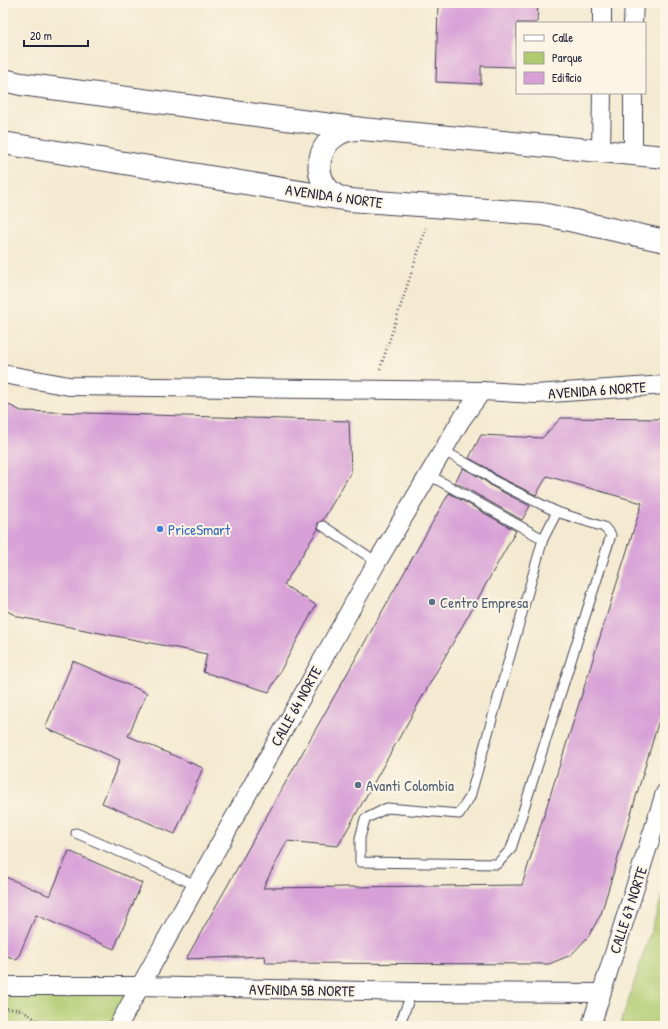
<svg xmlns="http://www.w3.org/2000/svg" width="668" height="1029" font-family="'Patrick Hand',sans-serif">
	<style>
		.green { fill: #b0ca6f; stroke: #697655 }
		.building { fill: #d7a0d7 }
		.lines { fill: none; stroke-linecap: round; stroke-linejoin: round }
		.lane-casing { stroke: #424052; stroke-width: 11 }
		.street-casing { stroke: #424052; stroke-width: 20 }
		.secondary-casing { stroke: #424052; stroke-width: 24 }
		.path { stroke: #424052; stroke-width: 2.5; stroke-dasharray: 1 3; stroke-linecap: butt }
		.lane { stroke: #fff; stroke-width: 9 }
		.street { stroke: #fff; stroke-width: 18 }
		.secondary { stroke: #fff; stroke-width: 22 }
		.shop-dot { fill: #3f7fe0; stroke: #fcf5e5; stroke-width: 1.5 }
		.service-dot { fill: #5c6f8a; stroke: #fcf5e5; stroke-width: 1.5 }
		.labels { text-anchor: middle; dominant-baseline: central; stroke-width: 4; stroke-linejoin: round; paint-order: stroke }
		.street-label { font-size: 15px; fill: #22223b; stroke: #fcf5e5 }
		.shop-label { font-size: 15px; fill: #366cbe; stroke: #fcf5e5; text-anchor: start }
		.service-label { font-size: 15px; fill: #4e5e75; stroke: #fcf5e5; text-anchor: start }
	</style>
	<rect width="100%" height="100%" fill="#fcf5e5"/>
	<filter id="ink" filterUnits="userSpaceOnUse"><feTurbulence type="fractalNoise" baseFrequency=".025" numOctaves="2"/><feDisplacementMap in="SourceGraphic" scale="8" xChannelSelector="R" yChannelSelector="G"/><feConvolveMatrix kernelMatrix="1 2 1 2 8 2 1 2 1" color-interpolation-filters="sRGB"/></filter>
	<filter id="wash" filterUnits="userSpaceOnUse"><feTurbulence type="fractalNoise" baseFrequency=".012" numOctaves="4" result="noise"/><feDisplacementMap in="SourceGraphic" scale="16" xChannelSelector="R" yChannelSelector="G"/><feGaussianBlur stdDeviation="0.9" result="paint"/><feColorMatrix in="noise" values="0 0 0 0 0 0 0 0 0 0 0 0 0 0 0 0 0 1.4 0 .05"/><feComposite in="paint" operator="in"/></filter>
	<g filter="url(#wash)">
		<rect width="100%" height="100%" fill="#f4ead1"/>
		<g class="green">
			<path d="M665,888V1026H620Z"/>
			<path d="M3,986H140L118,1026H3Z"/>
		</g>
		<g id="blocks">
			<g class="building">
				<path d="M438,3H538L537,23H517V67L481,66V84L436,82Z"/>
				<path d="M3,402L21,411L349,421L351,472L323,520L318,523V529L284,585L316,605L269,692L203,672L207,654L19,617L3,609Z"/>
				<path d="M561,418L665,419V700L601,914L588,937L571,955L549,964L266,963L265,956L186,959L449,493L516,531L338,846L287,841L263,888L522,885L642,503L547,476L536,495L499,477L487,468L469,458L481,435L542,438Z"/>
				<path d="M463,468L481,478L493,487L530,506L522,520L455,482Z"/>
				<path d="M73,661L147,693L128,736L203,768L175,834L102,803L120,760L45,728Z"/>
				<path d="M69,851L142,883L114,949L36,915L17,960L3,954V876L50,896Z"/>
			</g>
		</g>
	</g>
	<g filter="url(#ink)">
		<use href="#blocks" fill-opacity="0" stroke="#424052" stroke-width="1"/>
		<g class="lines">
			<g class="lane-casing">
				<g id="lane">
					<path d="M444,451L484,473L496,482L557,512"/>
					<path d="M429,475L543,539"/>
					<path d="M557,512L604,527L611,535L511,849L497,864L360,862V838L365,819L387,808L459,814L470,797L543,539Z"/>
					<path d="M323,526L377,562"/>
					<path d="M76,833L196,885"/>
					<path d="M399,1026L412,992"/>
				</g>
			</g>
			<g class="street-casing">
				<g id="street">
					<path d="M602,3V23"/>
					<path d="M633,23L634,3"/>
					<path d="M601,150L602,93"/>
					<path d="M633,153V93"/>
					<path d="M3,374L69,386L482,391L536,394L665,385"/>
					<path d="M3,986H140L412,992L601,993"/>
					<path d="M118,1026L377,562L461,420L482,391"/>
					<path d="M591,1026L665,793"/>
				</g>
			</g>
			<g class="secondary-casing">
				<g id="secondary">
					<path d="M3,80L21,84L362,129L665,157"/>
					<path d="M3,143L349,200L542,214L665,241"/>
					<path d="M345,199C306,189 313,131 357,129"/>
				</g>
			</g>
			<g class="path">
				<path d="M380,369L426,228"/>
				<path d="M3,1008L22,1010L41,1023L42,1026"/>
			</g>
			<use href="#lane" class="lane"/>
			<use href="#street" class="street"/>
			<use href="#secondary" class="secondary"/>
		</g>
	</g>
	<circle class="shop-dot" cx="160" cy="529" r="4"/>
	<g class="service-dot">
		<circle cx="432" cy="602" r="4"/>
		<circle cx="358" cy="785" r="4"/>
	</g>
	<g class="labels">
		<g class="street-label">
			<text transform="translate(334 196) rotate(8)">AVENIDA 6 NORTE</text>
			<text transform="translate(597 390) rotate(-4)">AVENIDA 6 NORTE</text>
			<text transform="translate(296 706) rotate(-61)">CALLE 64 NORTE</text>
			<text transform="translate(628 910) rotate(-72)">CALLE 67 NORTE</text>
			<text transform="translate(302 990) rotate(1)">AVENIDA 5B NORTE</text>
		</g>
		<g class="shop-label">
			<text x="168" y="529">PriceSmart</text>
		</g>
		<g class="service-label">
			<text x="440" y="602">Centro Empresa</text>
			<text x="366" y="785">Avanti Colombia</text>
		</g>
	</g>
	<rect width="668" height="1029" fill="none" stroke="#fcf5e5" stroke-width="16"/>
	<rect x="516" y="22" width="130" height="72" fill="#fcf5e5" stroke="#a5a1a1"/>
	<rect x="524" y="35" width="20" height="6" fill="#ffffff" stroke="#a5a1a1"/>
	<text x="552" y="42" font-size="12" fill="#22223b">Calle</text>
	<rect x="524" y="52" width="20" height="12" fill="#b0ca6f" stroke="#a5a1a1"/>
	<text x="552" y="62" font-size="12" fill="#22223b">Parque</text>
	<rect x="524" y="72" width="20" height="12" fill="#d7a0d7" stroke="#a5a1a1"/>
	<text x="552" y="82" font-size="12" fill="#22223b">Edificio</text>
	<path d="M24 40v6h64v-6" fill="none" stroke="#22223b" stroke-width="2"/>
	<text x="30" y="40" font-size="12" fill="#22223b" stroke="#fcf5e5" stroke-width="3" paint-order="stroke">20 m</text>
</svg>
